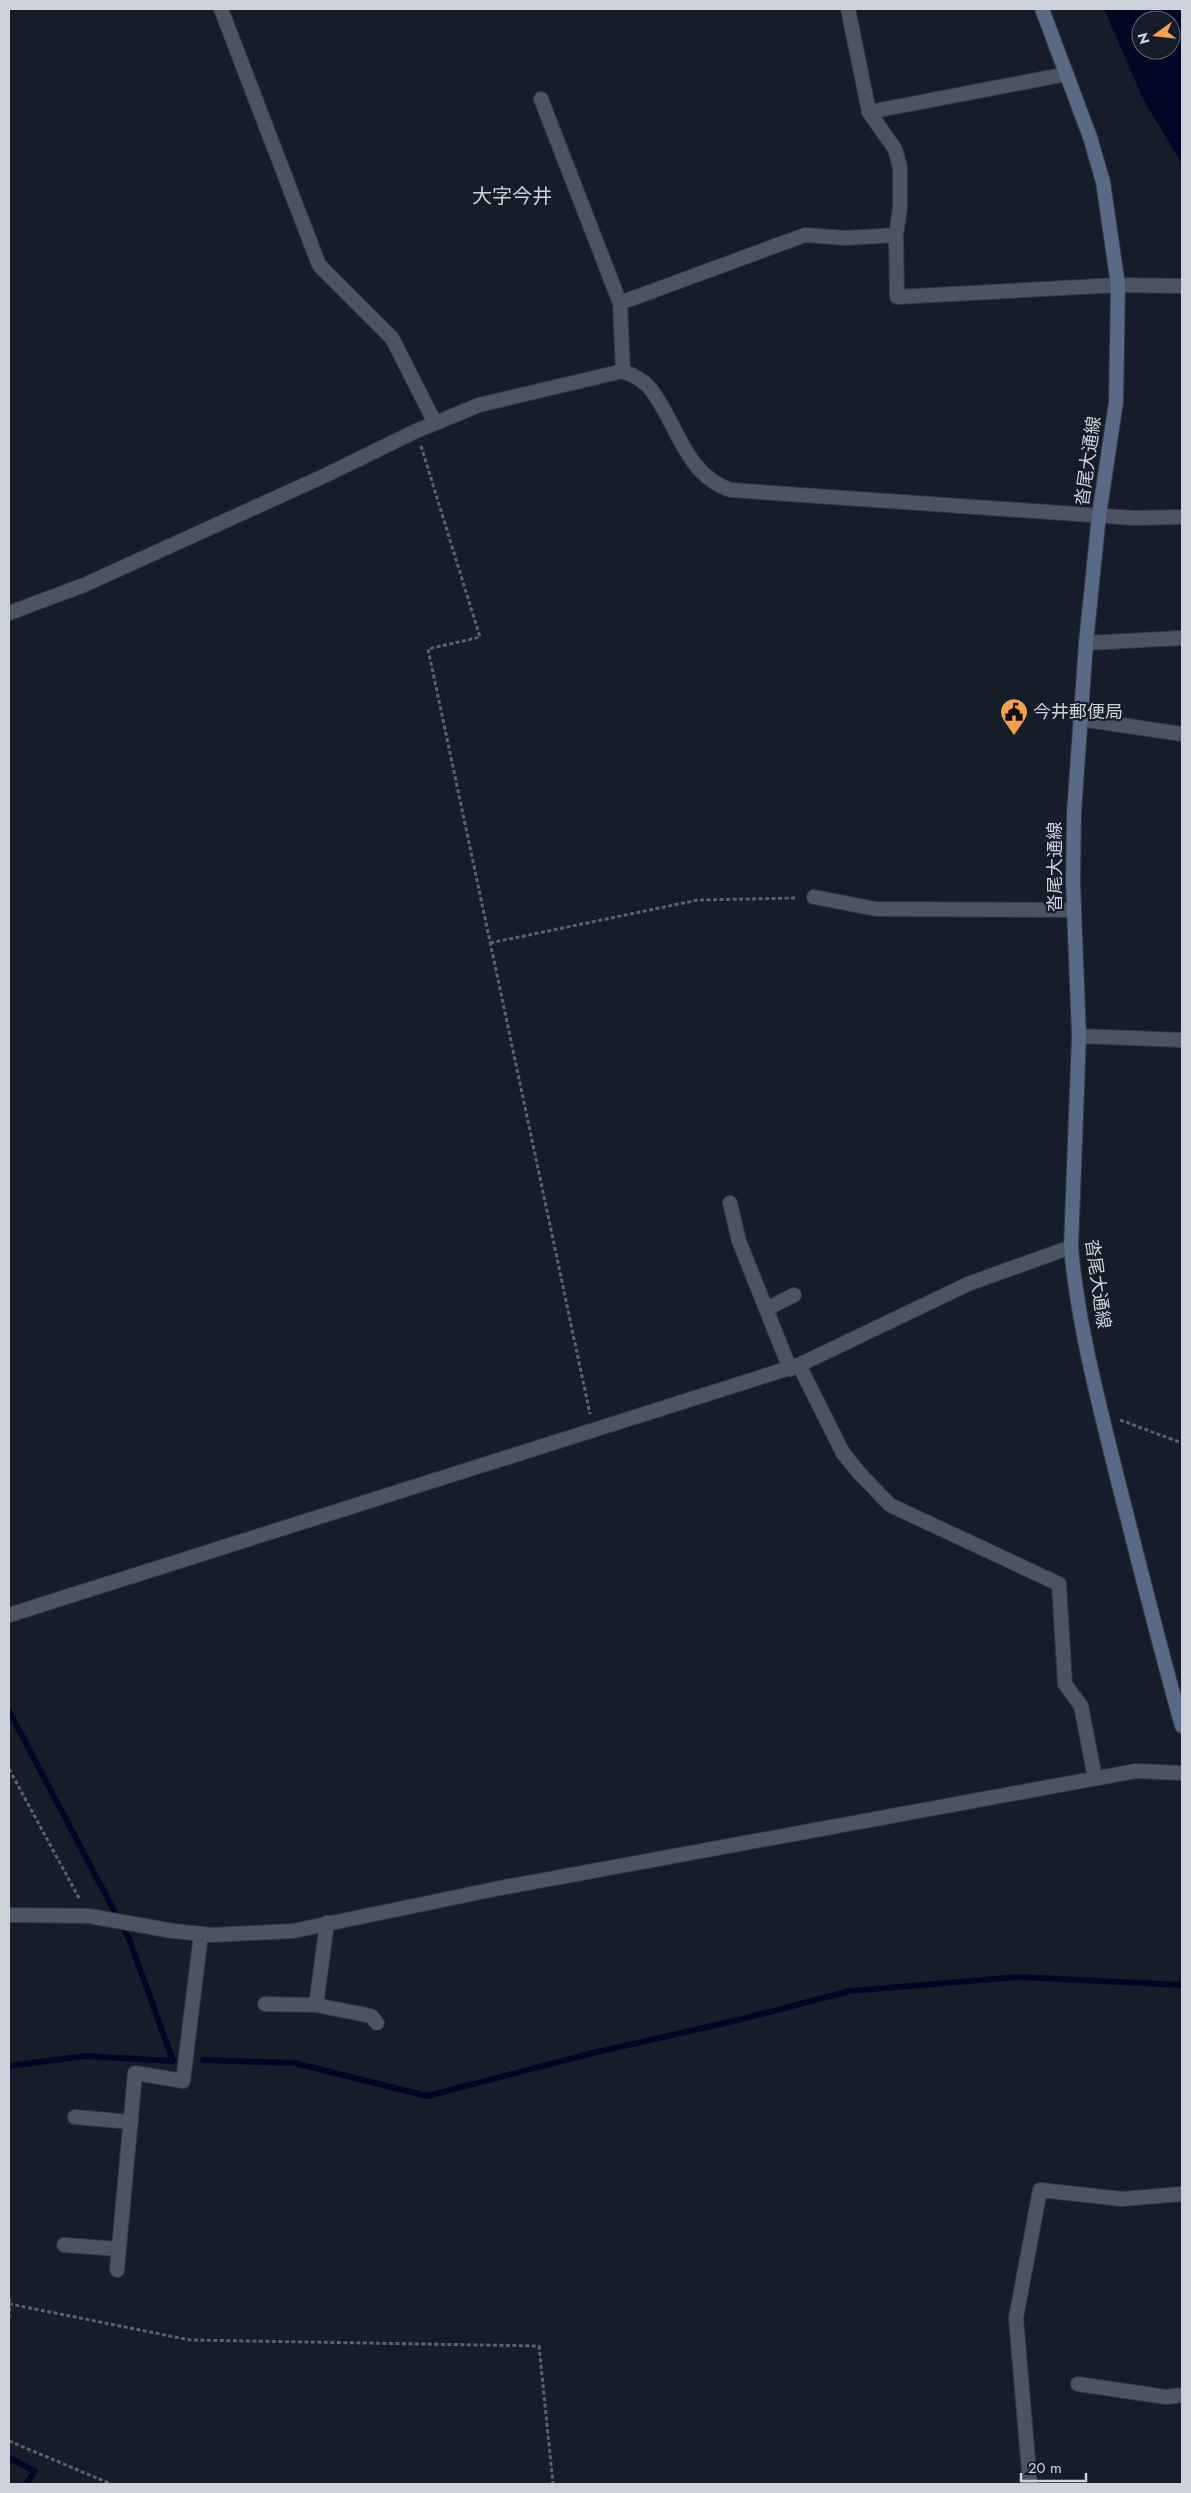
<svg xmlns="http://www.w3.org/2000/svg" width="1191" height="2493" font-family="Jost,'Noto Sans JP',sans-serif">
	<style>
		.water { fill: #000725; fill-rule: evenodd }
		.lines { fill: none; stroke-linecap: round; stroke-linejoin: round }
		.stream { stroke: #000725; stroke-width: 6 }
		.minor-casing { stroke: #333841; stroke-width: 16 }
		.secondary-casing { stroke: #333841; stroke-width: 16 }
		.path { stroke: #5a616b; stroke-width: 3; stroke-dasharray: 4 2.5; stroke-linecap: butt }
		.minor { stroke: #4b5462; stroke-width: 14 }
		.secondary { stroke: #586a85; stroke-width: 14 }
		.labels { text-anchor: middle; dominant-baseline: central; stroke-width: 4.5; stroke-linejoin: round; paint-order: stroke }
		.street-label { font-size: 18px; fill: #cdd2db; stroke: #151d28 }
		.poi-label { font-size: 18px; fill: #cdd2db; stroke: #151d28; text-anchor: start }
		.quarter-label { font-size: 20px; fill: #cdd2db; stroke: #151d28 }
	</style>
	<rect width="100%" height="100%" fill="#151d28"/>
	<path class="water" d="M1104,9H1182V164L1143,99ZM1141,20H1171V50H1141Z"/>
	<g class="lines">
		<g class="stream">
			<path d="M9,1711L130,1941L173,2061L85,2056L9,2066"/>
			<path d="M203,2060L294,2063L427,2096L593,2053L738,2020L850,1991L1019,1977L1182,1985"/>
			<path d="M9,2458L35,2471L26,2484"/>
		</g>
		<g class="minor-casing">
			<g id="minor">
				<path d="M221,9L319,265L392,338L435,423"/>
				<path d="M848,9L869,112L895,149L900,167V208L896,235L897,297L1118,285L1182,286"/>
				<path d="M541,99L620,303L623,371"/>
				<path d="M869,112L1067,74"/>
				<path d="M620,303L805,235L846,238L896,235"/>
				<path d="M9,613L84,585L324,476L416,431L479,405L623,371C632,375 642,379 649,387C677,421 684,475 731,490L1134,518L1182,517"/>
				<path d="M1086,643L1182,638"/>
				<path d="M1080,719L1182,734"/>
				<path d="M814,897L876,909L1074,910"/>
				<path d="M1079,1036L1182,1040"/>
				<path d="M730,1203L739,1241L790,1369"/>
				<path d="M768,1308L794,1295"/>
				<path d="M799,1365L843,1453L860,1474L890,1505L1059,1584L1065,1684L1081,1706L1095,1778"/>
				<path d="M9,1615L799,1365L968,1284L1071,1247"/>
				<path d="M9,1915L89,1916L173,1931L212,1935L293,1931L500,1888L1136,1771L1182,1773"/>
				<path d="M265,2004L316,2005L327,1923"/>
				<path d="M316,2005L371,2016L377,2023"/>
				<path d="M75,2117L131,2122"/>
				<path d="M64,2245L119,2249"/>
				<path d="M117,2270L135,2073L183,2081L201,1934"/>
				<path d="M1078,2384L1166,2397L1182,2395"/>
				<path d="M1030,2484L1016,2318L1040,2190L1122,2199L1182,2194"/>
			</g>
		</g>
		<g class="secondary-casing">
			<path id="secondary" d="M1042,9L1090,137L1103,182L1118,285L1116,402L1099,515L1086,643L1074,813L1073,882L1079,1036L1071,1247C1078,1326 1099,1404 1118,1481C1139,1563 1159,1645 1182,1726"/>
		</g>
		<g class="path">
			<path d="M421,446L480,637L428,649L590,1414"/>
			<path d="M490,943L698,900L797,898"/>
			<path d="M1120,1420L1182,1443"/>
			<path d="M9,1769L79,1898"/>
			<path d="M9,2298L10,2304"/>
			<path d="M9,2318L10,2304L190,2340L539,2346L553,2484"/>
			<path d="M9,2441L111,2484"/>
		</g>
		<use href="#minor" class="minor"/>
		<use href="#secondary" class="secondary"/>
	</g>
	<defs>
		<g id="civic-pin" transform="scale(1.4375)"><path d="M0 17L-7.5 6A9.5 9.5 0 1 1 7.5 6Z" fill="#f8a04b" stroke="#151d28"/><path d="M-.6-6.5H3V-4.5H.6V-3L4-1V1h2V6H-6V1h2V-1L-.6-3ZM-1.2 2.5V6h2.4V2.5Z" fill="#111"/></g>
	</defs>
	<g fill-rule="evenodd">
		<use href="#civic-pin" x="1014" y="712"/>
	</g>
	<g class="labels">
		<g class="street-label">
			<text transform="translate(1088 461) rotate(-82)">沓尾大通線</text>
			<text transform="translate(1055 867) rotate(-90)">沓尾大通線</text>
			<text transform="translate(1098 1284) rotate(82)">沓尾大通線</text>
		</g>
		<g class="poi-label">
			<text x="1033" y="712">今井郵便局</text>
		</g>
		<g class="quarter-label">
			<text x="512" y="196">大字今井</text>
		</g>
	</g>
	<rect width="1191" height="2493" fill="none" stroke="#cdd2db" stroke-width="20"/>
	<g transform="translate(1156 35) rotate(255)"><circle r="24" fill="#151d28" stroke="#5f6570"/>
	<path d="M0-4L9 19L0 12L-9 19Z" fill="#f8a04b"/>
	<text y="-8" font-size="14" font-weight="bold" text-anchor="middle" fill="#cdd2db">N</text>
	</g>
	<path d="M1021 2473v8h65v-8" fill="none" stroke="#cdd2db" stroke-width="2.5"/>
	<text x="1028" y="2473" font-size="15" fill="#cdd2db" stroke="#151d28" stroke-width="4" paint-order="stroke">20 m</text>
</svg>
